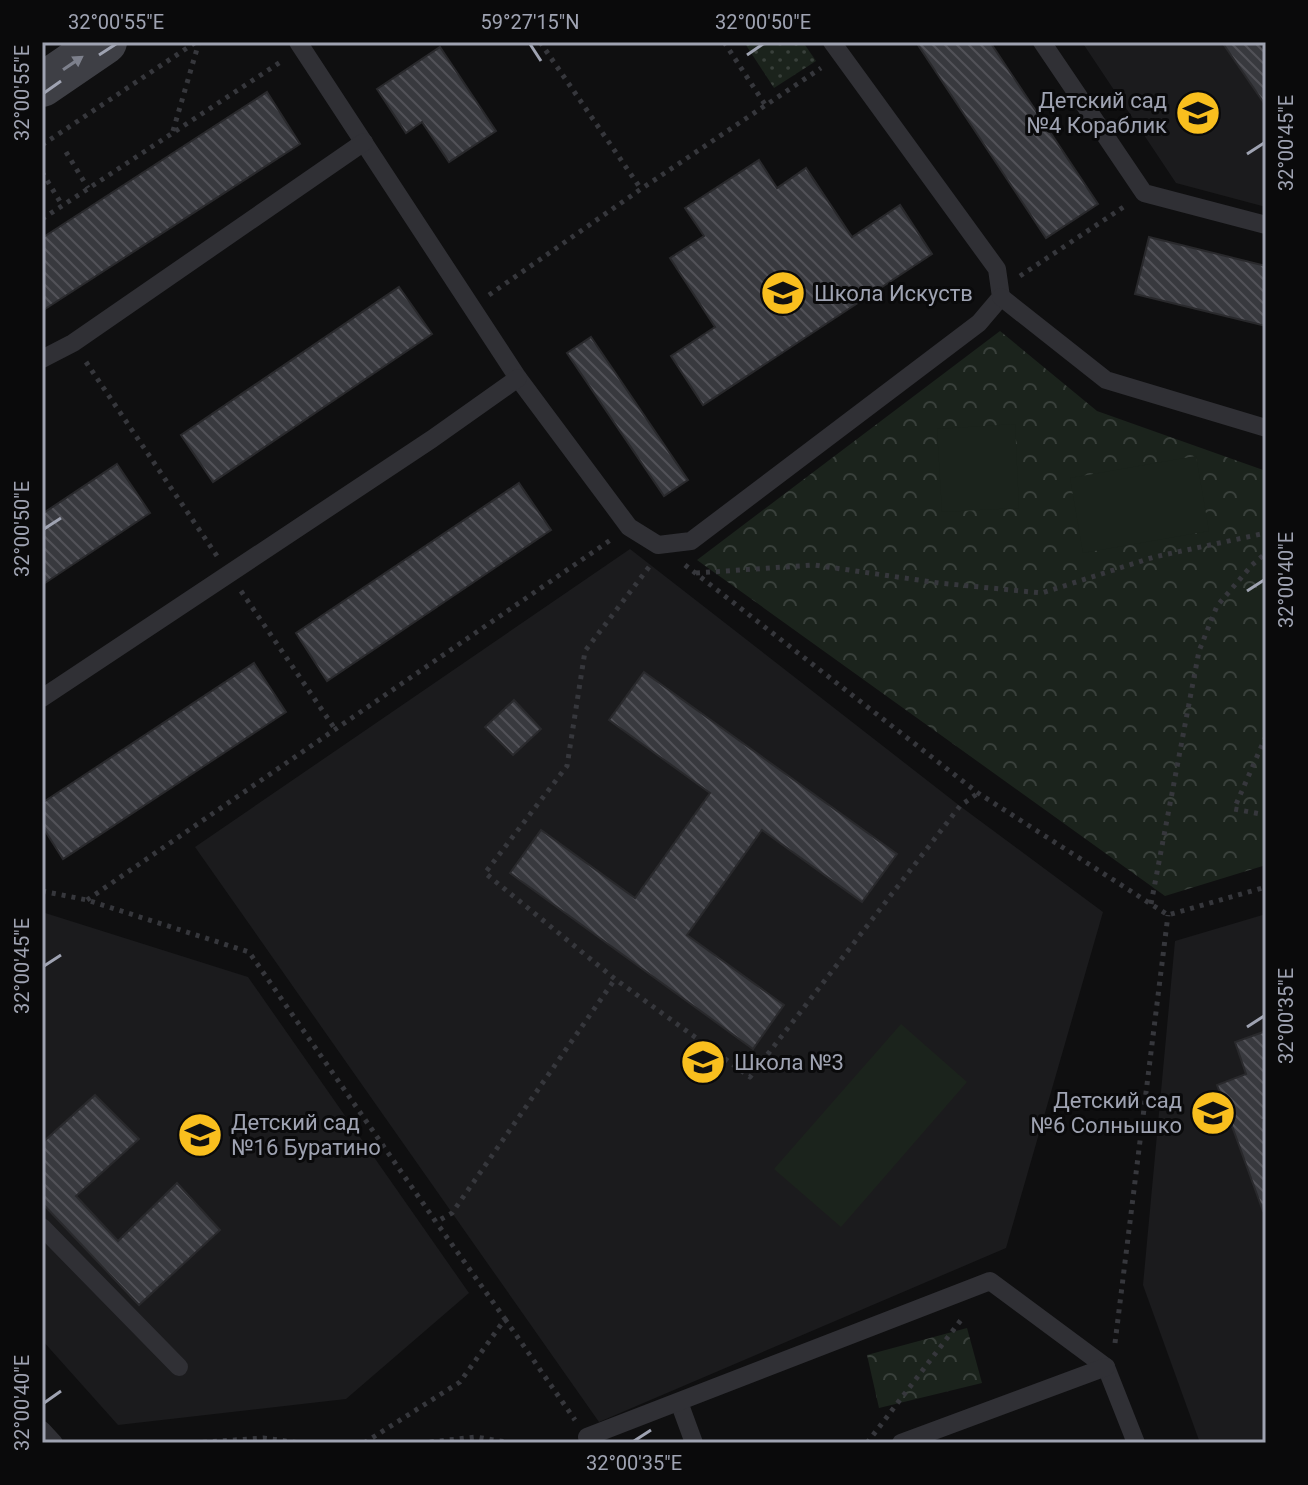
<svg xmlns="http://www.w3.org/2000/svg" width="1308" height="1485" font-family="Roboto,sans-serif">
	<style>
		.built { fill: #1b1b1d }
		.grass { fill: url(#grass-dots) }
		.forest { fill: url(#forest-crowns) }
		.garden { fill: #1b231c }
		.building { fill: url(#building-back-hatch); stroke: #29292c; stroke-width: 2 }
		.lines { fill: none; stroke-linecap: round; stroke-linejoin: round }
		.path { stroke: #36373c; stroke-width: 5; stroke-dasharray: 4 6; stroke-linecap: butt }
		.lane { stroke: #303035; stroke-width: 18 }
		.secondary { stroke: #3e3f45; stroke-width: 44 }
		.oneway { fill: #7d808c }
		.ticks { fill: none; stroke: #9fa3b2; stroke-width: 3 }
		.labels { text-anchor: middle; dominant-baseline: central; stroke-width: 6; stroke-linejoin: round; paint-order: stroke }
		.poi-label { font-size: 22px; fill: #9fa3b2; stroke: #0a0a0b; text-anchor: start }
		.neatline { fill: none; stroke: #9fa3b2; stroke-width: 3 }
		.ticks-label { font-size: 20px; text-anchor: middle; fill: #9fa3b2 }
	</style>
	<defs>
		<pattern id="grass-dots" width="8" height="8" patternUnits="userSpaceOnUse" patternTransform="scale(2)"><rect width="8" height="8" fill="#1b231c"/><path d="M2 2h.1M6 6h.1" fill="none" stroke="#39403b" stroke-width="1.8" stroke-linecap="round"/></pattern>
		<pattern id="forest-crowns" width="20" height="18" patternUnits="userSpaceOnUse" patternTransform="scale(2)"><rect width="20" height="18" fill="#1b231c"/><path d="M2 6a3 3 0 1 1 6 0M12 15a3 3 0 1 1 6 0" fill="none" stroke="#39403b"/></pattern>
		<pattern id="building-back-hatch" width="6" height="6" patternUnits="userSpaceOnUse" patternTransform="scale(2)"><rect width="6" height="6" fill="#38393e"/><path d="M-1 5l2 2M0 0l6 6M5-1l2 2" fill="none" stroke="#525258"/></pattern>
	</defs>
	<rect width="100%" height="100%" fill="#0f0f10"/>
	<g class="built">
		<path d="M1082,42H1266V207L1176,183Z"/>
		<path d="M630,549L960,806L1103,912L1006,1248L599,1422L195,847Z"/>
		<path d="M42,912L248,977L469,1293L346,1399L118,1425L42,1340Z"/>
		<path d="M1266,914V1443H1200L1143,1285L1175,941Z"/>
	</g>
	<path class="grass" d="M744,42H803L816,61L774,88Z"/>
	<g class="forest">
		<path d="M1000,331L1097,411L1266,471V865L1165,896L697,560Z"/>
		<path d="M967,1328L982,1383L879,1408L867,1355Z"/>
	</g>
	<g class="garden">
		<path d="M1015,424L1019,508L942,512L937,429Z"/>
		<path d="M1196,456L1209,531L1083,553L1070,478Z"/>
		<path d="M901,1024L967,1082L841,1227L774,1169Z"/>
	</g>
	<g class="building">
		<path d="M916,42H990L1098,204L1046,238Z"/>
		<path d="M1222,42H1259L1266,52V106Z"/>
		<path d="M440,47L496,131L449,162L422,122L406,133L377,89Z"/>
		<path d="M267,92L300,144L42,311V238Z"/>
		<path d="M759,160L777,188L806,168L852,237L900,205L932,254L703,405L671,356L715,327L670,258L704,236L685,208Z"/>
		<path d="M1149,237L1266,266V326L1135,294Z"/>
		<path d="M399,287L432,334L213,482L181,435Z"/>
		<path d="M591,337L688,480L664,496L567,353Z"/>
		<path d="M117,464L150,513L42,585V514Z"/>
		<path d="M519,483L551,530L327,681L296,633Z"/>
		<path d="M254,663L286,712L63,859L42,826V803Z"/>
		<path d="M644,672L897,854L862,902L762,830L687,935L784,1005L753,1049L510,873L541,830L635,898L710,793L609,720Z"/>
		<path d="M514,700L541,729L513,755L485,727Z"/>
		<path d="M1266,1031V1119L1263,1120L1266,1129V1210L1263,1211L1217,1085L1246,1074L1235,1042Z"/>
		<path d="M95,1095L139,1139L76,1196L118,1241L177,1183L220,1230L139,1305L42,1203V1143Z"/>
	</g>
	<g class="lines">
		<g class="path">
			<path d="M540,42L641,189"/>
			<path d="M724,42L766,106"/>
			<path d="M173,131L199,42"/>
			<path d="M42,145L196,42"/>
			<path d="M66,152L88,188"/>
			<path d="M42,172L62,205"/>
			<path d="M42,219L282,61"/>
			<path d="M1020,276L1125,206"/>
			<path d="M489,295L641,189L821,68"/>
			<path d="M86,362L217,556"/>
			<path d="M685,565L978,793L1168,915L1266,887"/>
			<path d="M649,567L585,651L567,766L485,873L615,979L750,1077L960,806L978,793"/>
			<path d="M696,573L814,565L939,583L1042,593L1154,557L1266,533"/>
			<path d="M241,591L335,729"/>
			<path d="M1266,736L1234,809L1266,815"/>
			<path d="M42,891L87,900L249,952L436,1222L452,1213L615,979"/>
			<path d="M87,900L612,539"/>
			<path d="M1151,904L1199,651L1217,606L1252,565L1266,553"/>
			<path d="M505,1319L575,1420"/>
			<path d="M1115,1343L1168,915"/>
			<path d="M193,1443L263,1438L301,1443"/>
			<path d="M364,1443L460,1382L505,1319L436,1222"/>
			<path d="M420,1443L476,1437L512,1443"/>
			<path d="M867,1443L961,1320"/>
		</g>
		<g class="lane">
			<path d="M298,42L518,378L629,527L658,545L691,541L979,323L1001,297L997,269L832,42"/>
			<path d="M1042,42L1144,193L1266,225"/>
			<path d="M1001,297L1106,380L1266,428"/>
			<path d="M42,359L73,343L364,142"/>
			<path d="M42,698L432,439L518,378"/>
			<path d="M42,1227L179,1367"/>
			<path d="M679,1402L694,1443"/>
			<path d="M42,1430L54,1443"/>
			<path d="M589,1443L587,1437L990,1281L1106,1367L1136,1443"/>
			<path d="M901,1443L1106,1367"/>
		</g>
		<path class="secondary" d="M42,85L105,42"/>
	</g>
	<defs><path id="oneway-solid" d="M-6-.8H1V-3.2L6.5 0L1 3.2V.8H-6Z" transform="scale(2)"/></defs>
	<use class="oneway" href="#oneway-solid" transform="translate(73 63) rotate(-34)"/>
	<path class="ticks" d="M530,44L541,61M99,55L116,44M747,55L763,44M44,93L61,81M1247,154L1264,143M44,529L61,518M1247,591L1264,580M44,966L61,955M1247,1027L1264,1016M44,1403L61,1391M634,1441L651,1430"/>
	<defs>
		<g id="school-disc" transform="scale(2.3)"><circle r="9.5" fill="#f9bf1e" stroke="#0a0a0b"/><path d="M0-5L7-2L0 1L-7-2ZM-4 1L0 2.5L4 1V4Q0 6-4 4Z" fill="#111"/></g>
	</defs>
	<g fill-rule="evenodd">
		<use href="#school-disc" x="1198" y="113"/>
		<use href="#school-disc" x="783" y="293"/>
		<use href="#school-disc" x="703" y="1062"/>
		<use href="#school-disc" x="1213" y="1113"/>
		<use href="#school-disc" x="200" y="1135"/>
	</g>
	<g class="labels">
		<g class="poi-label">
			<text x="1167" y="100" text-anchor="end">Детский сад<tspan x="1167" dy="25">№4 Кораблик</tspan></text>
			<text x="814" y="293">Школа Искуств</text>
			<text x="734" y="1062">Школа №3</text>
			<text x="1182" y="1100" text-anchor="end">Детский сад<tspan x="1182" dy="25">№6 Солнышко</tspan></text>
			<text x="231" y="1122">Детский сад<tspan x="231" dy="25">№16 Буратино</tspan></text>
		</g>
	</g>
	<rect width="1308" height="1485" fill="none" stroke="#0a0a0b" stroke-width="88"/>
	<rect x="44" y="44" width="1220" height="1397" class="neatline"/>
	<g class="ticks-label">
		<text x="116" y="29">32°00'55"E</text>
		<text x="530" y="29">59°27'15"N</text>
		<text x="763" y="29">32°00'50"E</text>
		<text transform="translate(22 93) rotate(-90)" y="7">32°00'55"E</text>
		<text transform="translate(1286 143) rotate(-90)" y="7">32°00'45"E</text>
		<text transform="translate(22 529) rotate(-90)" y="7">32°00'50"E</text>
		<text transform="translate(1286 580) rotate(-90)" y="7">32°00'40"E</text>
		<text transform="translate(22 966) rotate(-90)" y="7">32°00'45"E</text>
		<text transform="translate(1286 1016) rotate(-90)" y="7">32°00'35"E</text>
		<text transform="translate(22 1403) rotate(-90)" y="7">32°00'40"E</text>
		<text x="634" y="1470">32°00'35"E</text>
	</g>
</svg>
